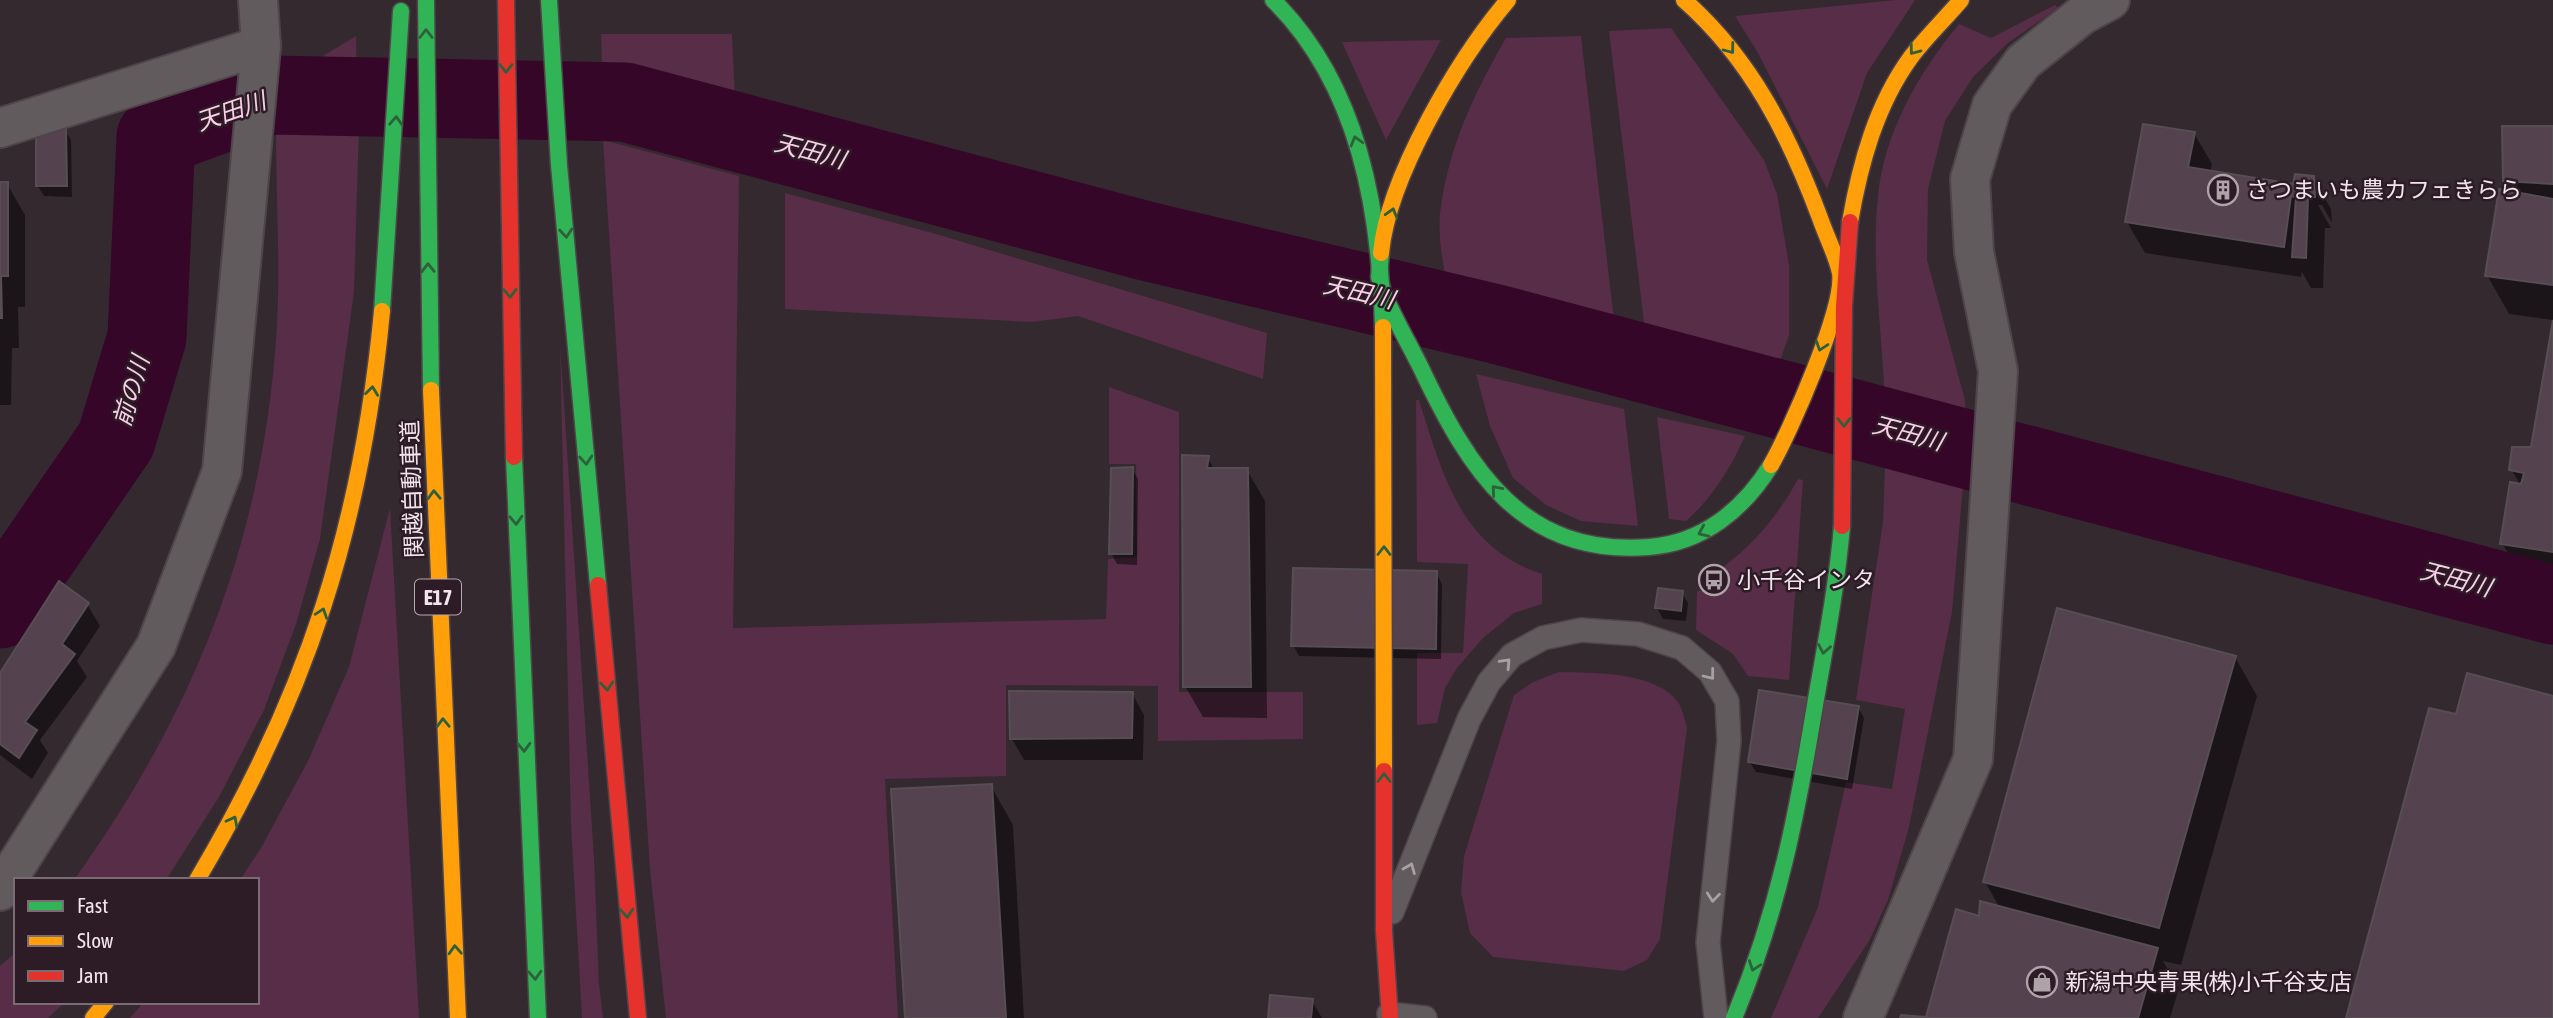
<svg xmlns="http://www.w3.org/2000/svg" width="2553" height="1018" font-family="'Asap Condensed','Noto Sans JP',sans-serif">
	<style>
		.green { fill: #572d48 }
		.shadow { fill: #0007 }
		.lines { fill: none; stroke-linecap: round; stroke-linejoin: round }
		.river { stroke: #350628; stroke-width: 79 }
		.building { fill: #54424e; stroke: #574e53; stroke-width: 2 }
		.lane-casing { stroke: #4e4449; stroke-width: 26 }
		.street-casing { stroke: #4e4449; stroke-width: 42 }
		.fast-casing { stroke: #4e4449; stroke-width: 19 }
		.slow-casing { stroke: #4e4449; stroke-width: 19 }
		.jam-casing { stroke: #4e4449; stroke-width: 19 }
		.lane { stroke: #615b5e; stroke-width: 23 }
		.street { stroke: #615b5e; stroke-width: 38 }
		.fast { stroke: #30b455; stroke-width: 16 }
		.slow { stroke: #ff9f0a; stroke-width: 16 }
		.jam { stroke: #e5322d; stroke-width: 16 }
		.oneway { stroke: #2e603b }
		.oneway2 { stroke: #a9a0a4 }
		.labels { text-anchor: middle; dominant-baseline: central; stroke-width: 5; stroke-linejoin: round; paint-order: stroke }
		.shield { fill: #2d1b26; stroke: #b6a8b0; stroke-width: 2 }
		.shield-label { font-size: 21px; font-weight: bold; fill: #f1e4eb }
		.poi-label { font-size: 23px; fill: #f1e4eb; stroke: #2d1b26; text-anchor: start }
		.street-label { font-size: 23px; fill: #f1e4eb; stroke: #2d1b26 }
		.water-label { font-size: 24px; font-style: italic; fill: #f9cfe8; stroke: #2d1b26 }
	</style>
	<rect width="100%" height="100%" fill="#34292f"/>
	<g class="green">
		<path d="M1896,0H1915L1867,73L1827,189L1758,53L1735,16Z"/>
		<path d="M2055,5L2058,8L2008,43L1973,77L1945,121L1928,189L1927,260L1965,400L1966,441L1885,420C1885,346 1870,270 1878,196C1884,133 1919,72 1959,24L1991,38Z"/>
		<path d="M1671,28L1764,160L1777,194L1789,265V335L1770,389L1648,356L1609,31Z"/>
		<path d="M601,34H732L736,121L603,86Z"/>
		<path d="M356,36L357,85L334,86L323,62L307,72L314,89L280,90V82Z"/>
		<path d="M1581,36L1617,346L1450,302C1445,271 1436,237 1441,206C1450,143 1475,92 1506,38Z"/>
		<path d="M1441,40L1386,140L1342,42Z"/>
		<path d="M315,121L359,124L354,292L320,539L296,624L264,710L219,797L166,880H74C193,713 261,546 276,340C281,272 276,202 276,133Z"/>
		<path d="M603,140L739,176L733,628L1106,619L1108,559L1137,557L1136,464H1109V387L1179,412V692H1303V739L1158,741V686L1006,685V776L885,779L898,1018H666L650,870Z"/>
		<path d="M785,193L936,234L1267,333L1263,379L1078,316L1032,322L785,309Z"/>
		<path d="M560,344L594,858L599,984L603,1018H582L571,825Z"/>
		<path d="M1476,374L1624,409L1638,526L1581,521L1546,505L1513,478L1490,426Z"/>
		<path d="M1416,400H1419C1443,475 1460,547 1542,574V604L1514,613L1483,638L1457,668L1445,688L1437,723L1417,725V653H1463L1468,564L1417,562Z"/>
		<path d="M1657,417L1745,436C1730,469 1713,497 1686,521L1669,519Z"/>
		<path d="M1885,467L1963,486L1952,612L1909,827L1888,900L1869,941L1818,1018H1771L1818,907L1846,782L1892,789L1905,709L1856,700L1883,522Z"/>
		<path d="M1798,479L1803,480L1789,680L1748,676L1733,654L1696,630L1697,591H1721L1723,567C1755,543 1779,514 1798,479Z"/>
		<path d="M390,508L419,1018H130L144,1002H257V880H240L261,848L308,761L349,667Z"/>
		<path d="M1559,672C1593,673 1655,671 1678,702C1682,708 1685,720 1687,728L1660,939L1647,960L1624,971L1493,957L1470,933L1461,892L1464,856L1514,695L1533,682Z"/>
		<path d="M16,952V1002H65L48,1018H0V966Z"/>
	</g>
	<g class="shadow">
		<path d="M2553,128V320L2509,314L2487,275L2512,193L2505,181Z"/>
		<path d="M65,130L71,140L72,197L44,196L37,185Z"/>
		<path d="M2194,133L2212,164L2210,173L2294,185L2313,178L2331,209L2332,223L2322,205H2318L2331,228H2325L2323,288H2311L2302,272L2301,277L2145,253L2127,222Z"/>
		<path d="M0,184H7L25,215V307H18L19,348H12L11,405H0Z"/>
		<path d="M2553,331V586L2524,582L2502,543L2521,486L2511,469L2533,449Z"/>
		<path d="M1208,458L1214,469L1247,470L1265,501L1267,718L1203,717L1185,686Z"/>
		<path d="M1132,469L1138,479L1137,565L1117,564L1111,553Z"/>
		<path d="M1436,573L1442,584L1441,659L1299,656L1293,645Z"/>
		<path d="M1682,593L1688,603L1686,621L1663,619L1657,608Z"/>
		<path d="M87,604L100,626L77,661L87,677L40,740L48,753L32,779L0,755V676Z"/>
		<path d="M2235,657L2257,696L2181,965L2163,961L2179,988L2170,1018H1927L1981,918L2000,908L1985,882Z"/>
		<path d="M1132,693L1144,715L1143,760H1024L1012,739Z"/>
		<path d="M1858,707L1864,718L1852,789L1756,772L1749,761Z"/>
		<path d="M991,786L1013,825L1024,1018H907Z"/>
		<path d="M1312,1001L1322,1018H1270Z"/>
	</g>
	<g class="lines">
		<path class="river" d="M0,609L116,440L147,337L156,137L270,95L625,102L1146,241L1496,324L2553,605"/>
	</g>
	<g class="building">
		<path d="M2143,124L2195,132L2188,167L2293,184L2295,174L2314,176L2315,197H2308L2306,258L2292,257L2296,197L2291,196L2284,247L2125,222Z"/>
		<path d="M2502,126H2553V184L2503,181Z"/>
		<path d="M36,127L66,128L67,186H36Z"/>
		<path d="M0,182H8V276H1L2,318H0Z"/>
		<path d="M2499,189L2553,199V285L2485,276Z"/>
		<path d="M2553,320V552L2500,544L2510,482L2521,484L2524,473L2509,470L2512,447H2531Z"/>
		<path d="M1182,455L1209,456L1207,468H1248L1251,687H1183Z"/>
		<path d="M1133,467L1132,554H1109L1111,468Z"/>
		<path d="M1293,568L1437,571L1436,649L1291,646Z"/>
		<path d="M59,581L89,603L62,644L75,654L25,722L37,730L19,758L0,744V673Z"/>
		<path d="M1658,588L1683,591L1681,611L1655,608Z"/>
		<path d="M2057,608L2236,656L2159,928L1983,882Z"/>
		<path d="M2467,673L2553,696V1018H2346L2429,708L2456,714Z"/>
		<path d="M1759,690L1859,706L1847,779L1748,762Z"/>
		<path d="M1009,691L1133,692L1132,738L1010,739Z"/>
		<path d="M992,784L1006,1018H905L891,789Z"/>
		<path d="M1980,901L2158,948L2138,1018H1900L1901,1015L1926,1017L1956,909L1979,916Z"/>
		<path d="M1270,995L1313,999L1311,1018H1268Z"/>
	</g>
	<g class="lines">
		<g class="lane-casing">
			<g id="lane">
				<path d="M1392,912L1469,719L1489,682L1512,655L1543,638L1581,630L1638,634L1682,648L1710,672L1727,701L1729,741L1708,942L1716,1018"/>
				<path d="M1389,1014L1425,1018"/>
			</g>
		</g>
		<g class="street-casing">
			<g id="street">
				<path d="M0,128L261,46"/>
				<path d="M0,891L156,646L222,471L261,46L258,0"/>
				<path d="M1863,1018L1973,759L1998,371L1974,252L1970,179L1992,105L2023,62L2082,15L2110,0"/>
			</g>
		</g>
		<g class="fast-casing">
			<g id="fast">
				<path d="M426,0L431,390"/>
				<path d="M549,0L559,165L598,585"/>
				<path d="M1273,0C1359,85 1380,210 1383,327"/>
				<path d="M1381,253L1379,277L1383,292C1394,318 1408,342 1421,368C1469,469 1522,557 1649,547C1703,543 1744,509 1771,465"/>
				<path d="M382,311L401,11"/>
				<path d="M514,457L538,1018"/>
				<path d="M1734,1018C1779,909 1797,815 1816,699C1826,642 1837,584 1842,526"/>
			</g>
		</g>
		<g class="slow-casing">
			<g id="slow">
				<path d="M1684,0C1751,59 1789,135 1820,218C1826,236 1836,254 1840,273C1845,307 1790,432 1771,465"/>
				<path d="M1850,222C1860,164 1876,105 1911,57C1926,37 1945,19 1961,0"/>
				<path d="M1381,253C1388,177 1459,58 1508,0"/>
				<path d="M1383,327L1384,771"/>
				<path d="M431,390L458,1018"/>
				<path d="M197,880C307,695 362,525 382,311"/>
				<path d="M93,1018L106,1002"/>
			</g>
		</g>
		<g class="jam-casing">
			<g id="jam">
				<path d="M506,0L514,457"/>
				<path d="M1842,526L1844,306L1850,222"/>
				<path d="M598,585L638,1018"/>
				<path d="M1384,771V931L1390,1018"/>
			</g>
		</g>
		<use href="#lane" class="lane"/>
		<use href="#street" class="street"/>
		<use href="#fast" class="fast"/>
		<use href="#slow" class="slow"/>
		<use href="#jam" class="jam"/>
	</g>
	<defs><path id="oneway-chevron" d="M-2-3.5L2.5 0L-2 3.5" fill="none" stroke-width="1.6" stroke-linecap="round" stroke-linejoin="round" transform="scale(1.75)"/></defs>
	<g class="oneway">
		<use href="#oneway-chevron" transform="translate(426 34) rotate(-90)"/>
		<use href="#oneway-chevron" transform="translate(1730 49) rotate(53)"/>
		<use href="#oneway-chevron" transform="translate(1914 50) rotate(127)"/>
		<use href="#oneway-chevron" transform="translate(506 68) rotate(90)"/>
		<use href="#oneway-chevron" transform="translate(396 121) rotate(-87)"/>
		<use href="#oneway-chevron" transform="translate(1356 141) rotate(-106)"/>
		<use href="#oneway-chevron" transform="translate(1392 213) rotate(-74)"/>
		<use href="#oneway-chevron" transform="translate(566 233) rotate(85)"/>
		<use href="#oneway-chevron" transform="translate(428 268) rotate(-91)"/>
		<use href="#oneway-chevron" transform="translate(510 293) rotate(89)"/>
		<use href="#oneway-chevron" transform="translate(1821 346) rotate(108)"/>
		<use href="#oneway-chevron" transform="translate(372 391) rotate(-83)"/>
		<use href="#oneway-chevron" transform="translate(1844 422) rotate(89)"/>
		<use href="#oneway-chevron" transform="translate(586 460) rotate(85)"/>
		<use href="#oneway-chevron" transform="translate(1496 490) rotate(-131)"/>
		<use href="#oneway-chevron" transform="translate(434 495) rotate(-92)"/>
		<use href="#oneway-chevron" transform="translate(516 520) rotate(88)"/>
		<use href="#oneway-chevron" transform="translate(1703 532) rotate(156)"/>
		<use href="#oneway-chevron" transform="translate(1384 551) rotate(-90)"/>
		<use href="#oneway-chevron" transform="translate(322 613) rotate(-71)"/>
		<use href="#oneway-chevron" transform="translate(1824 649) rotate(100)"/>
		<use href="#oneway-chevron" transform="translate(607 686) rotate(85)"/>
		<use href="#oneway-chevron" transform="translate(443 723) rotate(-92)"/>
		<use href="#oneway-chevron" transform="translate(524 747) rotate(88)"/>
		<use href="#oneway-chevron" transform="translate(1384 778) rotate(-90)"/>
		<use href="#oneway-chevron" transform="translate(233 821) rotate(-62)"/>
		<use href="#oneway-chevron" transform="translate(627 913) rotate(86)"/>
		<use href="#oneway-chevron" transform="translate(455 950) rotate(-93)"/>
		<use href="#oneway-chevron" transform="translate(1754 966) rotate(109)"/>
		<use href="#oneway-chevron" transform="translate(535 975) rotate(87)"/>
	</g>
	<g class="oneway2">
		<use href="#oneway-chevron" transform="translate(1506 663) rotate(-47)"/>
		<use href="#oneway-chevron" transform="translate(1710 675) rotate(52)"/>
		<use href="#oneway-chevron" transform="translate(1410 868) rotate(-68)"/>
		<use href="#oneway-chevron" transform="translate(1713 897) rotate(96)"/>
	</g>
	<defs>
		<g id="building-ring" transform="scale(1.575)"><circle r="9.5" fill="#2d1b26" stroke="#afa3a9" stroke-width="1.5"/><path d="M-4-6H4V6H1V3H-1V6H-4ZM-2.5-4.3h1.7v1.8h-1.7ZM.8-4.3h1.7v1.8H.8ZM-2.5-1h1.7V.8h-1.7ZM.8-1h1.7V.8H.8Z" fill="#afa3a9"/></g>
		<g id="bus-ring" transform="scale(1.575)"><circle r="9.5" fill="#2d1b26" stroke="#afa3a9" stroke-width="1.5"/><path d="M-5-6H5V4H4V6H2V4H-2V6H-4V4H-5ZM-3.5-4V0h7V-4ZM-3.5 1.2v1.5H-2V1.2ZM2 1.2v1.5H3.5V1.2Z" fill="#afa3a9"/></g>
		<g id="shop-ring" transform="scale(1.575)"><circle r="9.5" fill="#2d1b26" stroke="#afa3a9" stroke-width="1.5"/><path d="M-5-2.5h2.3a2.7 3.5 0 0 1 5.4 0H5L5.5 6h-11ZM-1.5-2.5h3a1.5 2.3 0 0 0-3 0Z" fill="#afa3a9"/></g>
	</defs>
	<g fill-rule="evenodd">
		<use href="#building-ring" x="2223" y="190"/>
		<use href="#bus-ring" x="1714" y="580"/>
		<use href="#shop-ring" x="2042" y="982"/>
	</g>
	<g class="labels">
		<rect class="shield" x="415" y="579.5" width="46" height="35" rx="5"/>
		<g class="shield-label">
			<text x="438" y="597">E17</text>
		</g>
		<g class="poi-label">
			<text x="2246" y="190">さつまいも農カフェきらら</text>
			<text x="1737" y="580">小千谷インタ</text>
			<text x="2065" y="982">新潟中央青果(株)小千谷支店</text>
		</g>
		<g class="street-label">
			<text transform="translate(412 489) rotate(-92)">関越自動車道</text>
		</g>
		<g class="water-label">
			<text transform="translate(231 111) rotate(-19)">天田川</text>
			<text transform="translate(810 151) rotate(15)">天田川</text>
			<text transform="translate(1359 292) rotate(13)">天田川</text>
			<text transform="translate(131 391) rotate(-74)">前の川</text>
			<text transform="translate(1908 433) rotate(15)">天田川</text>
			<text transform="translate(2456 579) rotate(15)">天田川</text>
		</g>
	</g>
	<rect x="14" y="878" width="245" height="126" fill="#2d1b26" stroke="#7b6b75" stroke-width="2"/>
	<rect x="28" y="901" width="35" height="10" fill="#30b455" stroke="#7b6b75" stroke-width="2"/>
	<text x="77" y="913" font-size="21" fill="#f1e4eb">Fast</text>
	<rect x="28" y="936" width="35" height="10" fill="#ff9f0a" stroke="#7b6b75" stroke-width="2"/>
	<text x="77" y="948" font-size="21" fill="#f1e4eb">Slow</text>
	<rect x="28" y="971" width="35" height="10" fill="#e5322d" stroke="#7b6b75" stroke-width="2"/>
	<text x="77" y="983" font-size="21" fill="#f1e4eb">Jam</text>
</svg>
